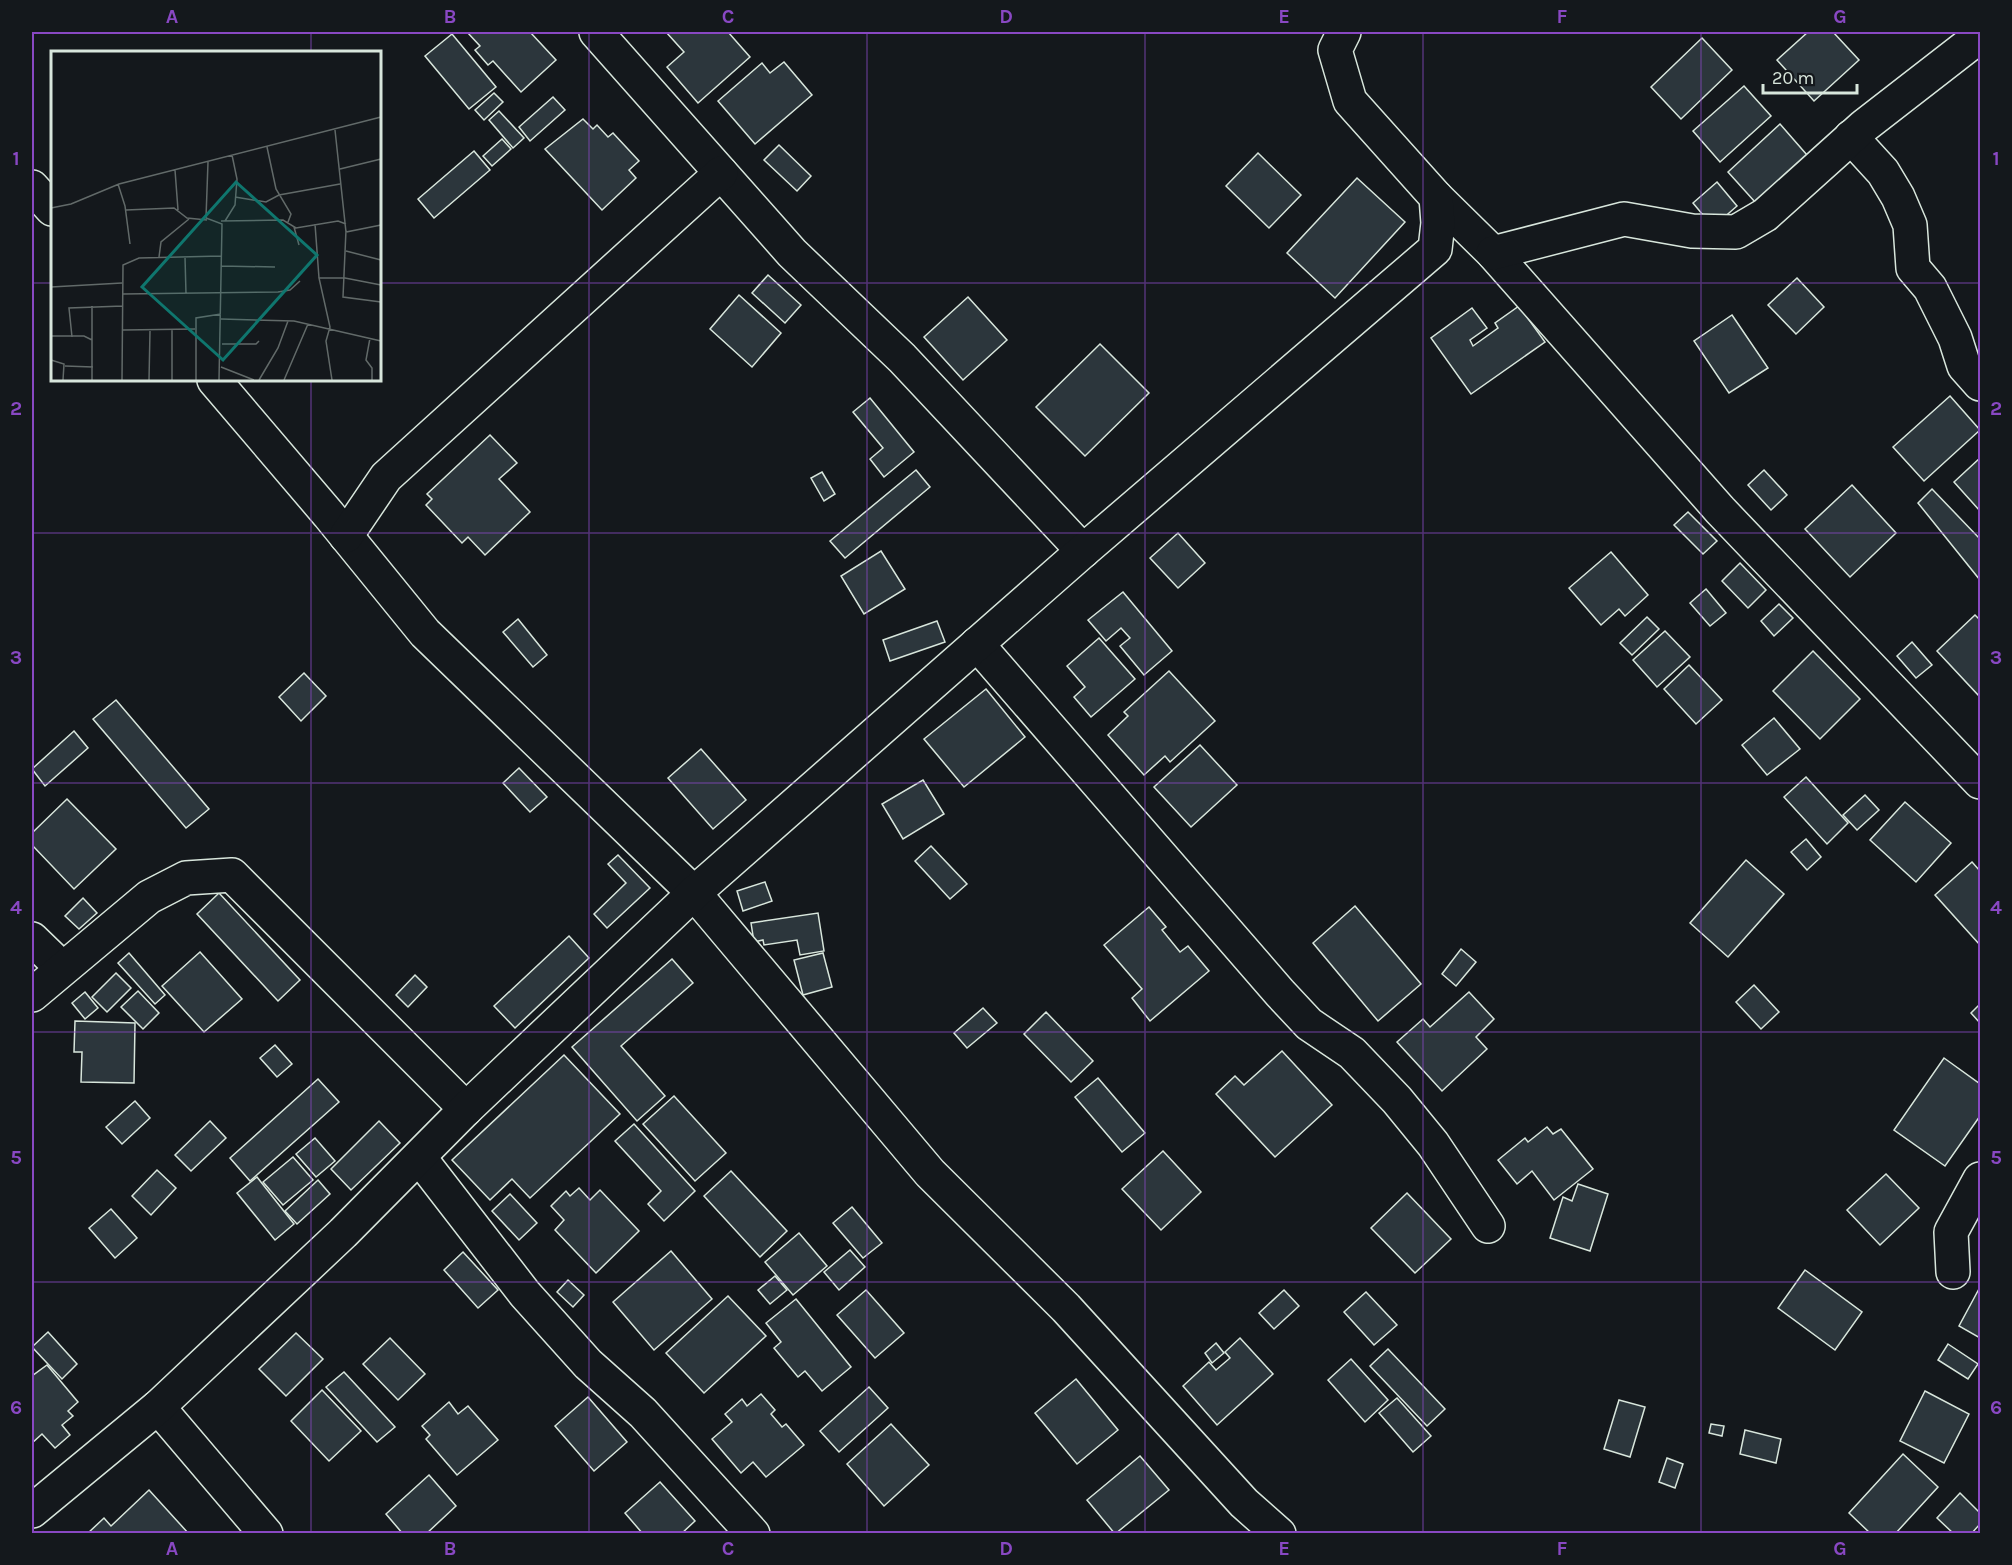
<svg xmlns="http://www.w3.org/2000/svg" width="2012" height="1565" font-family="Karla,sans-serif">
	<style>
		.building { fill: #2c363c; stroke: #d8e6dc; stroke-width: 1.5 }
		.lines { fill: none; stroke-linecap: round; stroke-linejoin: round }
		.minor-casing { stroke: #d8e6dc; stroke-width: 36 }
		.minor { stroke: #14181c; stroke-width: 33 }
		.grid { fill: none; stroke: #8948c3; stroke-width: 1.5; stroke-opacity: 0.55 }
		.inset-road { fill: none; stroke: #626a69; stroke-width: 1.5 }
		.view { fill: #0f766e; fill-opacity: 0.15; stroke: #0f766e; stroke-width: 3 }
		.inset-edge { fill: none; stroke: #d8e6dc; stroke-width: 3 }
		.neatline { fill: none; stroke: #8948c3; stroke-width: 2 }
		.grid-label { font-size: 20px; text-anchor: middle; font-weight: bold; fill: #8948c3 }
	</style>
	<rect width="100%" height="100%" fill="#14181c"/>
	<g class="building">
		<path d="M467,32H530L556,60L521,92L493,61L488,65L475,50L480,46Z"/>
		<path d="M666,32H728L750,57L698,103L667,67L684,52Z"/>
		<path d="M1808,32H1833L1859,60L1814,101L1777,60Z"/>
		<path d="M452,34L496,87L469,109L425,56Z"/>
		<path d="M1702,38L1732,70L1681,119L1651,87Z"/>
		<path d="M784,62L812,95L755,144L718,101L762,63L770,73Z"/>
		<path d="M1744,86L1771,116L1720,162L1693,131Z"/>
		<path d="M494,93L503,102L484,120L475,110Z"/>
		<path d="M553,97L565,110L530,141L519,127Z"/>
		<path d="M499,111L524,138L513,148L489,120Z"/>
		<path d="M583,119L593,129L597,125L608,137L613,133L639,161L629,170L636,178L602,210L545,149Z"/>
		<path d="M1780,124L1807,155L1755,202L1728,172Z"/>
		<path d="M502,139L511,149L492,166L483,156Z"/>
		<path d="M779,145L811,176L797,191L764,160Z"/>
		<path d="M474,151L490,170L434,218L418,199Z"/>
		<path d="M1258,153L1301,195L1269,228L1226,186Z"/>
		<path d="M1357,178L1405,222L1335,298L1287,253Z"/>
		<path d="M1717,182L1737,206L1713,227L1693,203Z"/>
		<path d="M768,275L801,305L785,323L752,293Z"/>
		<path d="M1797,278L1824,307L1796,334L1768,305Z"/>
		<path d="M739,295L781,333L752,367L710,329Z"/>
		<path d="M968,297L1007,340L963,380L924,337Z"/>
		<path d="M1519,306L1545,342L1471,394L1431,338L1472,308L1487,328L1470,340L1473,346L1498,328L1495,323Z"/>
		<path d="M1732,315L1768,368L1729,393L1694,341Z"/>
		<path d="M1100,344L1149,393L1085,456L1036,407Z"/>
		<path d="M1950,396L1980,430L1924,481L1893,447Z"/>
		<path d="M870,398L914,452L884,477L870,459L883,448L853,412Z"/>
		<path d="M490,435L517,463L499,479L530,512L485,555L468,537L462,543L426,505L432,499L427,494Z"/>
		<path d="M1980,458V511L1954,482Z"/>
		<path d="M916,470L930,487L845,558L830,541Z"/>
		<path d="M1764,470L1787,495L1771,510L1748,485Z"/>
		<path d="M822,472L835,494L824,501L811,478Z"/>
		<path d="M1852,485L1896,533L1850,577L1805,529Z"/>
		<path d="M1932,489L1980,539V580L1918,503Z"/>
		<path d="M1688,512L1717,541L1703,554L1674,525Z"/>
		<path d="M1178,533L1205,563L1178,588L1150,558Z"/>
		<path d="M881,551L905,589L864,614L841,576Z"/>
		<path d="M1611,552L1648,595L1625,616L1619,609L1601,625L1569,588Z"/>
		<path d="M1740,563L1766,590L1748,608L1722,581Z"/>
		<path d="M1706,589L1726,613L1710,626L1690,603Z"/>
		<path d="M1123,592L1172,651L1144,675L1120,646L1130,638L1121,628L1106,641L1088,620Z"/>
		<path d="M1779,604L1793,618L1774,636L1761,621Z"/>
		<path d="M1975,615L1980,620V697L1937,651Z"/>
		<path d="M1647,617L1659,629L1632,655L1620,643Z"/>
		<path d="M518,619L547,655L533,667L503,632Z"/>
		<path d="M937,621L945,642L890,661L883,640Z"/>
		<path d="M1665,631L1690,657L1657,687L1633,660Z"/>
		<path d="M1099,638L1135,679L1091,717L1074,697L1085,687L1067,666Z"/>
		<path d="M1912,642L1932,665L1916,678L1897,656Z"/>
		<path d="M1813,651L1860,699L1820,739L1773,691Z"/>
		<path d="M1689,665L1722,700L1696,724L1664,689Z"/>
		<path d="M1169,671L1215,721L1170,762L1165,756L1144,775L1108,735L1128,716L1124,712Z"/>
		<path d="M304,673L326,696L301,721L279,697Z"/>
		<path d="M986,689L1025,737L964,787L924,739Z"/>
		<path d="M116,700L209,809L186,828L93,719Z"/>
		<path d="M1774,718L1800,749L1767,775L1742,745Z"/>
		<path d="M74,731L88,748L45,786L32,769Z"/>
		<path d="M1200,745L1237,785L1191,827L1154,787Z"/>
		<path d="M701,749L746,800L713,829L668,778Z"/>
		<path d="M519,768L547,797L530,812L503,783Z"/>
		<path d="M1806,777L1848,823L1827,844L1784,797Z"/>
		<path d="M923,780L944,814L903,839L882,804Z"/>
		<path d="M1865,795L1879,810L1857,830L1843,815Z"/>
		<path d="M67,799L116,849L74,889L32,845V833Z"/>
		<path d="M1905,802L1951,843L1916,882L1870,840Z"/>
		<path d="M1806,839L1821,857L1807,870L1791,852Z"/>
		<path d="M931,846L967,884L950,899L915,861Z"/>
		<path d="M618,855L650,888L607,928L594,914L626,883L608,864Z"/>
		<path d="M1746,860L1784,894L1728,957L1690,923Z"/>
		<path d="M1972,862L1980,871V945L1935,895Z"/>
		<path d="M765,882L772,901L743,911L737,891Z"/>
		<path d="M219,893L300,980L278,1001L197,914Z"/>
		<path d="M83,898L97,913L79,929L65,916Z"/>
		<path d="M1355,906L1421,984L1378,1021L1313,943Z"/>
		<path d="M1149,907L1166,927L1162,930L1180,952L1188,946L1209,971L1150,1021L1132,998L1142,989L1104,945Z"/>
		<path d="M818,913L824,951L800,955L797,940L764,945L763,940L754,942L751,923Z"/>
		<path d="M569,936L589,958L515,1028L494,1006Z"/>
		<path d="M1461,949L1476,962L1456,986L1442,974Z"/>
		<path d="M200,952L242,999L204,1032L162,986Z"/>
		<path d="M129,953L165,995L155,1004L118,963Z"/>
		<path d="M823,953L832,987L803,995L794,960Z"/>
		<path d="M672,959L693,983L621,1046L665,1096L637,1121L572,1047Z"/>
		<path d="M116,973L131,988L107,1012L92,997Z"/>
		<path d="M415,975L427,987L408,1007L396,995Z"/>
		<path d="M1754,985L1779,1012L1761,1029L1736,1002Z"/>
		<path d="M138,991L159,1013L143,1029L121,1007Z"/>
		<path d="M85,992L98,1008L85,1019L72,1003Z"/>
		<path d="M1469,992L1494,1019L1476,1037L1487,1049L1442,1091L1397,1042L1423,1019L1430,1027Z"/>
		<path d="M1980,1004V1023L1971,1013Z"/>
		<path d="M983,1008L997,1023L967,1048L954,1033Z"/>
		<path d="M1046,1012L1093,1061L1071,1082L1024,1034Z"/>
		<path d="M75,1021L135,1023L134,1083L81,1082L82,1052H74Z"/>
		<path d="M275,1045L292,1064L277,1077L260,1058Z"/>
		<path d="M1282,1051L1332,1105L1275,1157L1216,1094L1235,1076L1244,1085Z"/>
		<path d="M564,1055L620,1114L530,1198L512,1179L490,1200L452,1160Z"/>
		<path d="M1944,1058L1980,1084V1116L1945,1166L1894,1130Z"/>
		<path d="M1098,1078L1145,1133L1122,1152L1075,1097Z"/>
		<path d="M318,1079L339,1102L250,1181L230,1158Z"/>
		<path d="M674,1096L726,1153L695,1181L643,1124Z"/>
		<path d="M135,1101L150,1118L122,1144L106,1127Z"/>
		<path d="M210,1121L226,1138L191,1171L175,1155Z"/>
		<path d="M379,1121L400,1143L351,1190L331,1169Z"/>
		<path d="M634,1124L695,1191L664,1221L648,1204L661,1191L615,1141Z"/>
		<path d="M1547,1127L1553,1134L1561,1129L1593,1169L1554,1200L1532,1171L1517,1184L1498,1160L1525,1138L1528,1142Z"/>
		<path d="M315,1138L335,1161L316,1177L296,1154Z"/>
		<path d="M1163,1151L1201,1192L1161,1230L1122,1189Z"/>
		<path d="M293,1157L313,1180L283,1205L263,1182Z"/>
		<path d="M157,1170L176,1188L151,1215L132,1196Z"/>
		<path d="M731,1171L787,1231L760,1257L704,1196Z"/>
		<path d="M1886,1174L1919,1208L1880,1245L1847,1210Z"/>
		<path d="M257,1177L294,1224L275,1240L237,1193Z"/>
		<path d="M318,1180L330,1194L297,1224L285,1211Z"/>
		<path d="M1578,1184L1608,1194L1590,1251L1550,1238L1563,1197L1572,1201Z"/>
		<path d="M579,1188L590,1200L600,1190L639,1231L596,1273L555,1230L564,1220L551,1206L566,1191L570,1196Z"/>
		<path d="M1407,1193L1451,1239L1415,1273L1371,1228Z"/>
		<path d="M510,1194L537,1223L519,1240L492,1211Z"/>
		<path d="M852,1207L882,1243L863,1258L833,1223Z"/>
		<path d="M111,1209L137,1238L115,1258L89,1228Z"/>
		<path d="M799,1233L827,1266L793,1295L765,1262Z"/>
		<path d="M850,1250L865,1267L839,1290L824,1272Z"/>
		<path d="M671,1251L712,1299L654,1350L613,1302Z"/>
		<path d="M463,1252L498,1290L478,1308L444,1270Z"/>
		<path d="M1805,1270L1862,1312L1835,1350L1778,1308Z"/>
		<path d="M775,1276L787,1290L770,1304L758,1290Z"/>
		<path d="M568,1280L584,1295L573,1307L557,1292Z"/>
		<path d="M1980,1287V1338L1959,1326Z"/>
		<path d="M866,1290L904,1333L875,1358L837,1315Z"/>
		<path d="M1284,1290L1299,1306L1274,1329L1259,1313Z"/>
		<path d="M1366,1292L1397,1325L1374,1345L1344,1312Z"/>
		<path d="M728,1296L766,1336L704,1393L666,1353Z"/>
		<path d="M796,1299L851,1367L822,1391L805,1371L798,1377L774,1348L781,1342L766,1323Z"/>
		<path d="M48,1332L77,1364L62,1379L32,1347Z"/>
		<path d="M296,1333L323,1359L286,1396L259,1369Z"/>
		<path d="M390,1338L425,1374L398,1400L363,1364Z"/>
		<path d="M1240,1338L1273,1374L1217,1425L1183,1386L1209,1362L1216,1370L1230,1358L1225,1352Z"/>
		<path d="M1216,1343L1224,1353L1212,1363L1205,1353Z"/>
		<path d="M1948,1344L1978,1364L1968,1379L1938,1360Z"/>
		<path d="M1388,1349L1445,1409L1427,1426L1370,1366Z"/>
		<path d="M1351,1359L1388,1400L1365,1422L1328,1380Z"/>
		<path d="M47,1365L78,1402L68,1411L73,1416L62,1425L70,1435L55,1448L42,1434L32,1443V1376Z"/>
		<path d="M344,1372L395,1427L377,1442L326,1387Z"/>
		<path d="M1076,1379L1118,1430L1077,1464L1035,1413Z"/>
		<path d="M869,1387L888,1408L839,1452L820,1431Z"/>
		<path d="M322,1390L361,1431L329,1461L291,1421Z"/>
		<path d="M1925,1391L1969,1414L1944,1463L1900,1441Z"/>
		<path d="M761,1394L775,1410L771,1414L782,1427L786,1424L804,1445L766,1477L753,1462L741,1473L712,1439L732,1422L725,1414L742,1399L747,1406Z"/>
		<path d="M588,1397L627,1442L594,1471L555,1426Z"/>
		<path d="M1397,1398L1431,1436L1413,1452L1379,1413Z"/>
		<path d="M1619,1400L1645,1407L1630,1457L1604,1449Z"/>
		<path d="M449,1402L458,1414L468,1406L498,1440L457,1475L426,1439L430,1435L422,1426Z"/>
		<path d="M891,1424L929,1465L884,1506L847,1464Z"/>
		<path d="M1711,1424L1724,1426L1722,1436L1709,1433Z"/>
		<path d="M1745,1430L1781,1439L1776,1463L1740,1454Z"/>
		<path d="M1903,1454L1938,1487L1895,1534H1871L1849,1513Z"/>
		<path d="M1140,1456L1169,1490L1115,1534L1087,1500Z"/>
		<path d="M1667,1458L1683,1464L1675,1488L1659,1482Z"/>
		<path d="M429,1475L456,1506L426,1534H403L386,1514Z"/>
		<path d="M660,1482L695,1521L681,1534H643L625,1513Z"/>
		<path d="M149,1490L189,1534H87L104,1518L111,1526Z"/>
		<path d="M1960,1493L1980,1513V1524L1971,1534H1954L1937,1518Z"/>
	</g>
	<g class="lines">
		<g class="minor-casing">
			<g id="minor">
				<path d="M596,32L792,253L902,358L1083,551"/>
				<path d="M1851,137L1883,172L1898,197L1910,225L1913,268L1930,288L1955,338L1964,366L1980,384"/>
				<path d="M32,187L52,209"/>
				<path d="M1436,197L1493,253L1720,510L1980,782"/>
				<path d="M1493,253L1624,219L1692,231L1736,232L1765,215L1864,126L1980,36"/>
				<path d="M214,380L329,515L425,633L694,893L930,1173L1066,1308L1244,1503L1279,1534"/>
				<path d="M346,536L386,477L721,173"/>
				<path d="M977,644L1280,993L1309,1024L1352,1053L1397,1100L1433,1144L1488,1226"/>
				<path d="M32,939L62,968"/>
				<path d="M32,995L149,897L186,878L232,875L466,1109"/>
				<path d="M419,1157L525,1294L588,1364L643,1413L753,1534"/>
				<path d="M1953,1272L1951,1232L1980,1179"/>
				<path d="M158,1407L266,1534"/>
				<path d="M32,1511L158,1407L343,1233L466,1109L694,893L1083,551L1435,249L1438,223L1436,197L1350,101L1335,50L1344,32"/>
			</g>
		</g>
		<use href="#minor" class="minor"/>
	</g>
	<path class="grid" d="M311,32V52M589,32V1534M867,32V1534M1145,32V1534M1423,32V1534M1701,32V1534M32,283H52M380,283H1980M311,380V1534M32,533H1980M32,783H1980M32,1032H1980M32,1282H1980"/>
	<g transform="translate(51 51)">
		<rect width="330" height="330" fill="#14181c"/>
		<path class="inset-road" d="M284,79L295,181L330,174M216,96L225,138L240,163L237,171M157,111L155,167L171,173L168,329M289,118L330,108M124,119L127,159M67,133L74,155L79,193M184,146L215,151L228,144L289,133M0,157L20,153L68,133L330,66M75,159L123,157L136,167L156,169M170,170L232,169L245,177L287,170L295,173M174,170L184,154L186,128L181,104M264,173L268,227M243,176L248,194M295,179L292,246L330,251M295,200L330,209M108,206L110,191L138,168M134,206L135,243M170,215L224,216M0,236L71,232M72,243L227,241L239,239L249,230M41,255V329M170,268L243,270L330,290M72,279L144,278M121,279V329M0,285H33L41,289M21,286L18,257L72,255M319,287L315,309L321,317V329M171,293H205L208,290M0,309L13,313L12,329M14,315L42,316M170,316L203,329M71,329L72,214L88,207L170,205M98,329L99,280M145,329V267L170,263M208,329L227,297L237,270M233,329L257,273M281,329L275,290L279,276L268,227H294L330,234"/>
		<path class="view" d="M185,131L266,204L172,309L91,236Z"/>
		<rect width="330" height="330" class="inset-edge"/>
	</g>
	<rect width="2012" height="1565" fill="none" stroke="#14181c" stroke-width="66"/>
	<path d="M1763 84v9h94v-9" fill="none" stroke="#d8e6dc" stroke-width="3"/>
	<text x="1772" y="84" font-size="18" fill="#d8e6dc" stroke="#14181c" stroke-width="4.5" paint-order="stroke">20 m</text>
	<rect x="33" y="33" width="1946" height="1499" class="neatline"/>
	<g class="grid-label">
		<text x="172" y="23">A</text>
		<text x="450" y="23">B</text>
		<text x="728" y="23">C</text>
		<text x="1006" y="23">D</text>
		<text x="1284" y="23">E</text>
		<text x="1562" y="23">F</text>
		<text x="1840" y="23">G</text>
		<text x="16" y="165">1</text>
		<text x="1996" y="165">1</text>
		<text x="16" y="415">2</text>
		<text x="1996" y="415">2</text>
		<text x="16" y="664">3</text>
		<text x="1996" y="664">3</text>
		<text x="16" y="914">4</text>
		<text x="1996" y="914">4</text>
		<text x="16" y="1164">5</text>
		<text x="1996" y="1164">5</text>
		<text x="16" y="1414">6</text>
		<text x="1996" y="1414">6</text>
		<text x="172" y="1555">A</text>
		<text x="450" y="1555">B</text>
		<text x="728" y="1555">C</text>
		<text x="1006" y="1555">D</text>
		<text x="1284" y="1555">E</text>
		<text x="1562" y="1555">F</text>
		<text x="1840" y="1555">G</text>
	</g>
</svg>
